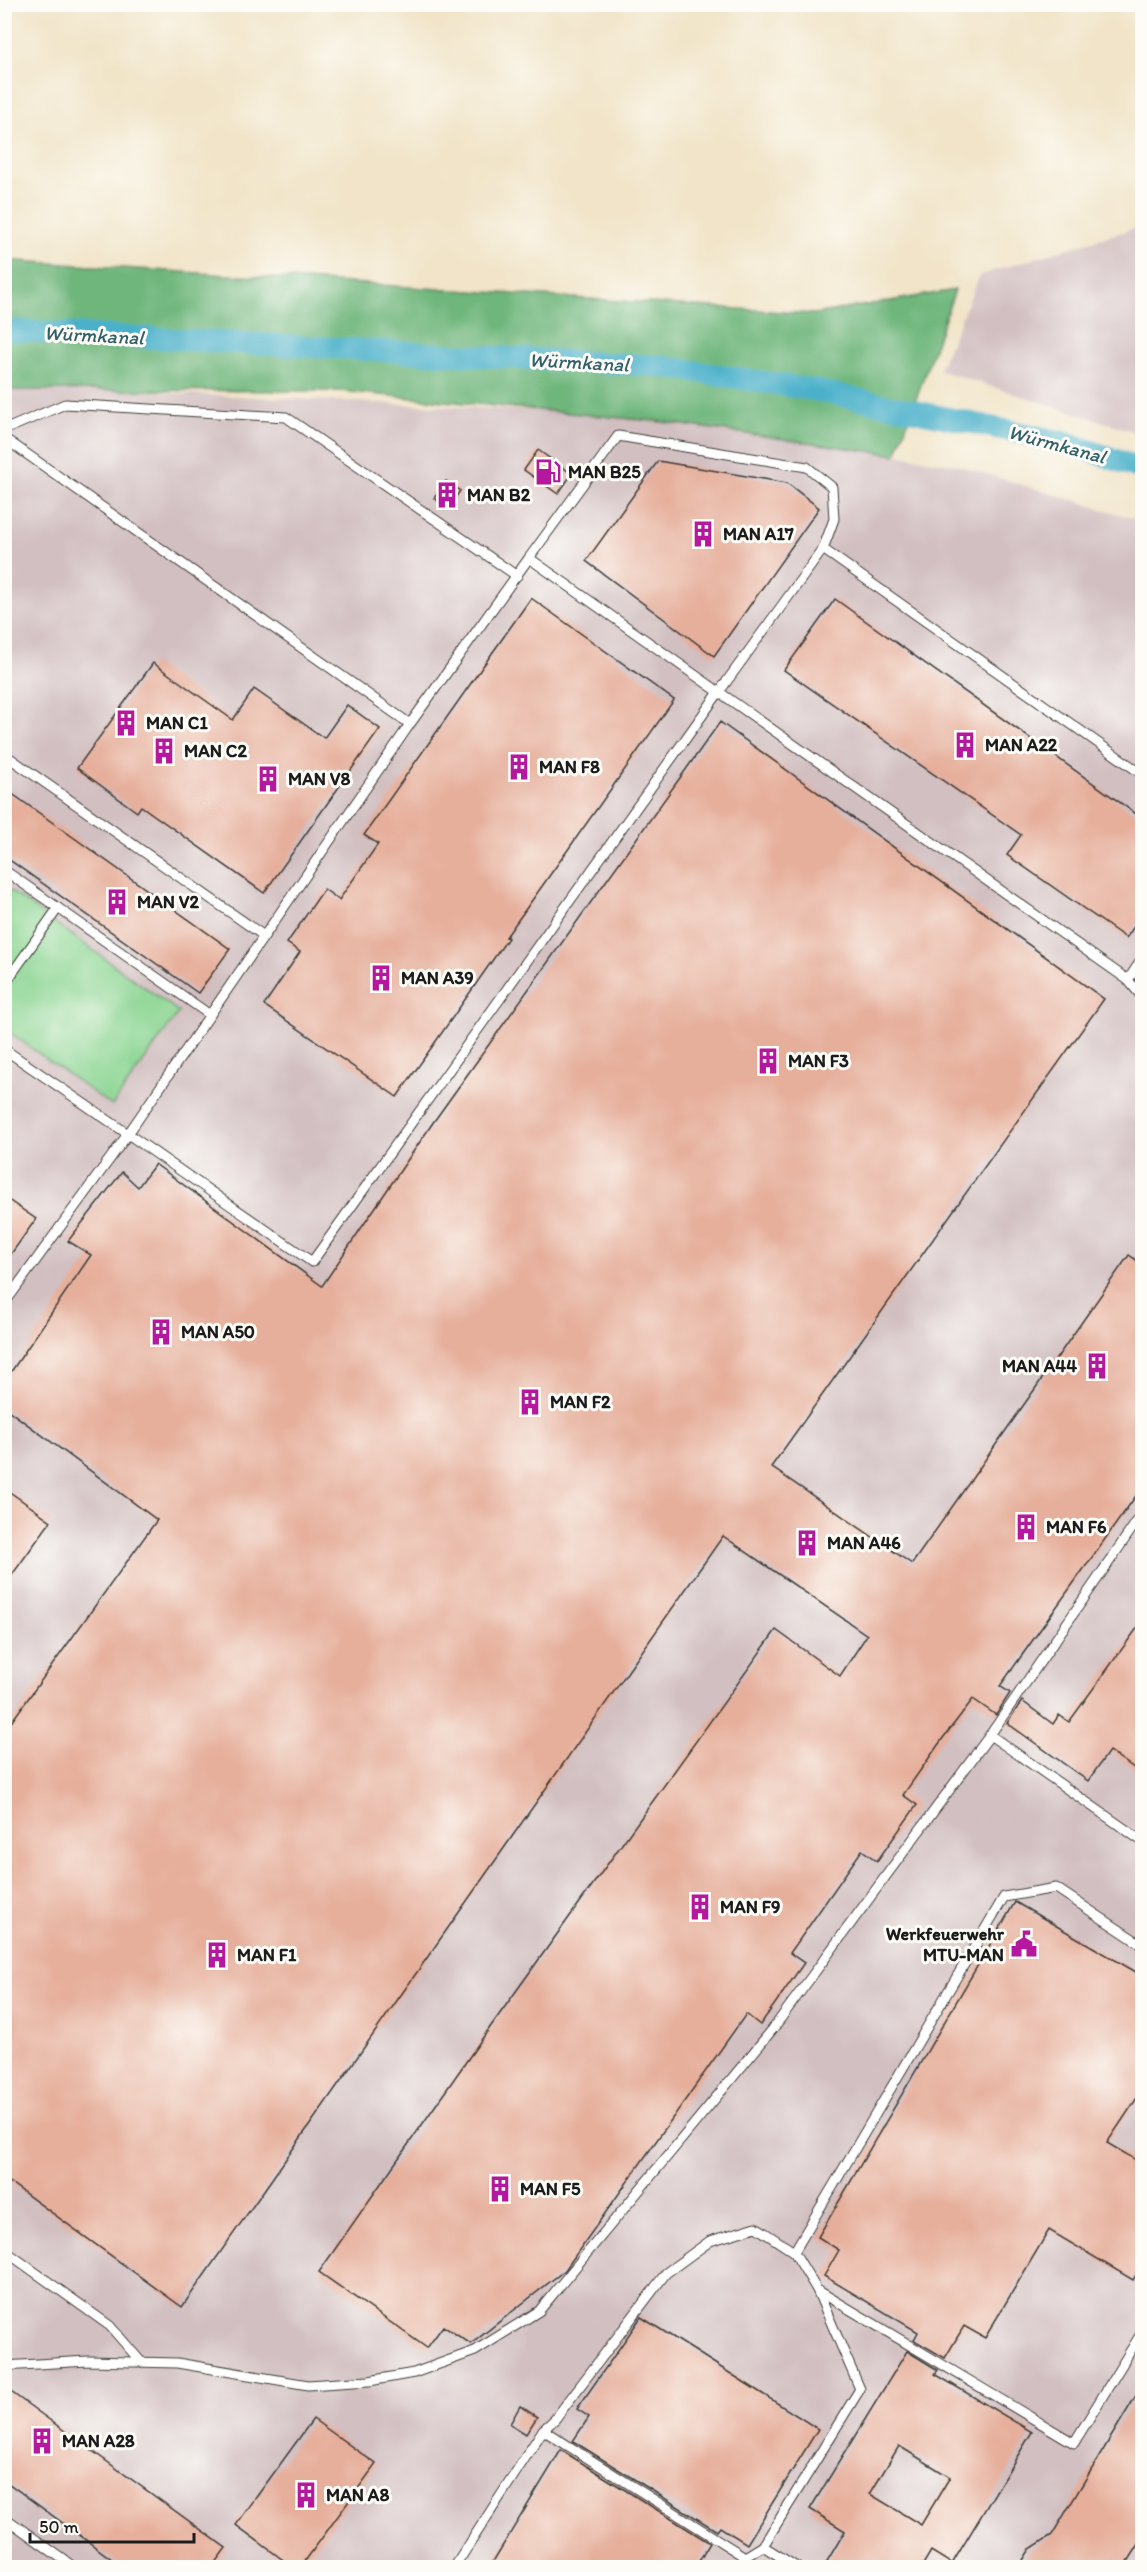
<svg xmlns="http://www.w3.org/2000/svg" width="1147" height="2572" font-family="Itim,sans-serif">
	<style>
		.industrial { fill: #d2bfc1 }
		.green { fill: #89d491; stroke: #527856; stroke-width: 1.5 }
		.forest { fill: #6eb67b; stroke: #45694c; stroke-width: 1.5 }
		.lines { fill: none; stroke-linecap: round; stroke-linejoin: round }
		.canal { stroke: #4bb1ca; stroke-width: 22 }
		.building { fill: #e6af9b; fill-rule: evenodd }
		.lane-casing { stroke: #3c3a36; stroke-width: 11 }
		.lane { stroke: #fff; stroke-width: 9 }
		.labels { text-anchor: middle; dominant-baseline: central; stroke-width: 6; stroke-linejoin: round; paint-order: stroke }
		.poi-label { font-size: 18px; font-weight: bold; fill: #1c1c1c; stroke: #fdfcf7; text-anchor: start }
		.water-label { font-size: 20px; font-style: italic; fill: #315f6a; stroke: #fdfcf7 }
	</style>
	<rect width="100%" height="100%" fill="#fdfcf7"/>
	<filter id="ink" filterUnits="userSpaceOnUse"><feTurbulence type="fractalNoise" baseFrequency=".0167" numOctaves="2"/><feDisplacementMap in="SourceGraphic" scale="12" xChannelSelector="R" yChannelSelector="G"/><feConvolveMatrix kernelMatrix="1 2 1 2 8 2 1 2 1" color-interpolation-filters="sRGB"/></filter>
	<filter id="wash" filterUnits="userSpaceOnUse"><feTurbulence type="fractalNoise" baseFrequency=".008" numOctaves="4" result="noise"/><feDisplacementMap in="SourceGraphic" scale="24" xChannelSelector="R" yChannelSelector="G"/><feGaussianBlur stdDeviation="1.35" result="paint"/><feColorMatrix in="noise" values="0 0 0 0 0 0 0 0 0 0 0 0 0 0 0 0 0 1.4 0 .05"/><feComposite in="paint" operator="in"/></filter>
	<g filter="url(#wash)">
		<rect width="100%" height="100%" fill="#f1e4c8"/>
		<g class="industrial">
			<path d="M1142,226V434L939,370L980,275Z"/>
			<path d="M5,385L604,414L783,434L956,465L1142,521V2567L5,2568Z"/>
		</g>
		<path class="green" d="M5,887L179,1012L112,1106L5,1029Z"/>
		<path class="forest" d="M4,260L814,314L955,290L896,455L663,422L340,391L5,390Z"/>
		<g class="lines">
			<path class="canal" d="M4,330L660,366L814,390L1068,443L1142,469"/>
		</g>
		<g id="blocks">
			<g class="building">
				<path d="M538,450L572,474L558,494L524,470Z"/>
				<path d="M658,461L787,483L819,508L714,656L586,561Z"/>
				<path d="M446,481L460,491L448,508L434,498Z"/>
				<path d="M531,598L674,700L506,937L508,938L397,1097L264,1005L300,952L287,943L324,889L339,900L378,844L364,835Z"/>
				<path d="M835,599L1143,819V914L1126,938L1007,855L1021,835L784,670Z"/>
				<path d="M153,663L233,720L254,689L324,738L347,705L380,729L264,893L141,806L137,812L77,768Z"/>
				<path d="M720,722L1104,999L771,1467L912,1564L1129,1255L1143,1265V1486L1000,1686L1010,1693L996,1715L973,1699L943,1738L903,1795L917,1805L877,1861L862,1850L790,1953L804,1963L760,2025L746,2014L565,2270L471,2344L443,2326L427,2348L319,2272L491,2026L776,1630L840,1676L867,1635L723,1536L182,2307L4,2178V1732L157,1520L4,1407V1382L91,1255L68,1241L122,1172L138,1187L155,1164L322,1286L432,1124Z"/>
				<path d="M4,788L230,949L198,993L4,856Z"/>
				<path d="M4,1197L36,1219L4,1264Z"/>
				<path d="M4,1488L51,1521L4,1586Z"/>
				<path d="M1143,1620V1774L1109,1751L1088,1781L1007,1723L1022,1701L1053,1724L1059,1715L1069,1722Z"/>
				<path d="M1015,1902L1143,1976V2089L1107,2143L1143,2164V2264L1133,2280L1049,2230L985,2338L964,2326L945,2358L914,2340L918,2332L824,2276L839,2250L818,2237Z"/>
				<path d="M641,2317L818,2429L747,2544L720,2527L717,2531L573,2441L589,2417L577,2409Z"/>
				<path d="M907,2351L938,2370L935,2374L1032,2432L952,2564L931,2551L921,2568H823L845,2531L810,2509ZM899,2446L950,2477L921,2525L870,2494Z"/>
				<path d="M1143,2384V2538L1124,2568H1018L1030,2549L1052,2535Z"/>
				<path d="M11,2392L226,2548L211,2568H124L4,2480V2401Z"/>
				<path d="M520,2406L537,2417L526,2434L510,2424Z"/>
				<path d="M313,2419L376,2464L300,2568H294L236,2525Z"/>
				<path d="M561,2450L710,2543L695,2568H489Z"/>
			</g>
		</g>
	</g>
	<g filter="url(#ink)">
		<use href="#blocks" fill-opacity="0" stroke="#3c3a36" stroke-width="1.5"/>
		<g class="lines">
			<g class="lane-casing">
				<g id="lane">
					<path d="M4,430L65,404L286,417L517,576"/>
					<path d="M4,438L410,724L529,558L719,692L312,1262L128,1134L410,724"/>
					<path d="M529,558L618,436L807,467L832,487L834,519L823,549"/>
					<path d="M4,754L264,936"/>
					<path d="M1142,774L823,549L719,692L1128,980L1142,997"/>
					<path d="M4,870L210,1015"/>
					<path d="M1128,980L1142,959"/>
					<path d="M4,985L58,908"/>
					<path d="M4,1049L128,1134L4,1304"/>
					<path d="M1142,1514L990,1735L1142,1841"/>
					<path d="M4,2250L110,2326L141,2362"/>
					<path d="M817,2290L1074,2443L1142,2332"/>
					<path d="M4,2366L88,2361L177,2363L308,2385L369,2381L414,2373L475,2351L539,2311L772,2030L990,1735"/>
					<path d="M543,2430L555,2419L666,2273L710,2241L756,2227L794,2252"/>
					<path d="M4,2517L75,2568"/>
					<path d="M763,2546L798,2568"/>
					<path d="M454,2568L543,2430L745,2557"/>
					<path d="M739,2568L745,2557L763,2546L860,2389L817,2290L794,2252L1004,1897L1056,1888L1142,1945"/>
				</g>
			</g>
			<use href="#lane" class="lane"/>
		</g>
	</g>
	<defs>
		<g id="fuel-bare" transform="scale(2.07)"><path d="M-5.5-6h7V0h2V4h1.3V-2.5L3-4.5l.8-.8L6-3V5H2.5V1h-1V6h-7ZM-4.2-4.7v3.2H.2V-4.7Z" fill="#b5179e" stroke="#fdfcf7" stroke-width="2.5" paint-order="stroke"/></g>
		<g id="building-bare" transform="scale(2.07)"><path d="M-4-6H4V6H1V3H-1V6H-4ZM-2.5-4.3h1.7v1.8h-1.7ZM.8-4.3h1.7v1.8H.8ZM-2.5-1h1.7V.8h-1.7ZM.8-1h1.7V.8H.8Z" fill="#b5179e" stroke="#fdfcf7" stroke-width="2.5" paint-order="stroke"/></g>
		<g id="civic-bare" transform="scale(2.07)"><path d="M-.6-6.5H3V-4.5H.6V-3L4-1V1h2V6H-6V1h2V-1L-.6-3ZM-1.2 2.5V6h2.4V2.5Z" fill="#b5179e" stroke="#fdfcf7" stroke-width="2.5" paint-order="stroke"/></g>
	</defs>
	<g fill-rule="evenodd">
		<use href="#fuel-bare" x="548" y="472"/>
		<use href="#building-bare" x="447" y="495"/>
		<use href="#building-bare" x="703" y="534"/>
		<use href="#building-bare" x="126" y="723"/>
		<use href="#building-bare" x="965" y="745"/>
		<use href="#building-bare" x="164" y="751"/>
		<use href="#building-bare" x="519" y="767"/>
		<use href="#building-bare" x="268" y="779"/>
		<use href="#building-bare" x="117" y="902"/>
		<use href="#building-bare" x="381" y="978"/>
		<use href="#building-bare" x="768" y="1061"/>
		<use href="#building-bare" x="161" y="1332"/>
		<use href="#building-bare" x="1097" y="1366"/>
		<use href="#building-bare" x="530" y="1402"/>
		<use href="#building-bare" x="1026" y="1527"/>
		<use href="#building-bare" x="807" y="1543"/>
		<use href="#building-bare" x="700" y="1907"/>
		<use href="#civic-bare" x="1024" y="1944"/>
		<use href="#building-bare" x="217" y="1955"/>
		<use href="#building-bare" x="500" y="2189"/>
		<use href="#building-bare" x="42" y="2441"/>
		<use href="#building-bare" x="306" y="2495"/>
	</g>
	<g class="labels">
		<g class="poi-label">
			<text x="568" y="472">MAN B25</text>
			<text x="467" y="495">MAN B2</text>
			<text x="723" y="534">MAN A17</text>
			<text x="146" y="723">MAN C1</text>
			<text x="985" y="745">MAN A22</text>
			<text x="184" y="751">MAN C2</text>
			<text x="539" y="767">MAN F8</text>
			<text x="288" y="779">MAN V8</text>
			<text x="137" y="902">MAN V2</text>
			<text x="401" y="978">MAN A39</text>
			<text x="788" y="1061">MAN F3</text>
			<text x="181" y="1332">MAN A50</text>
			<text x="1077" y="1366" text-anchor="end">MAN A44</text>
			<text x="550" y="1402">MAN F2</text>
			<text x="1046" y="1527">MAN F6</text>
			<text x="827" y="1543">MAN A46</text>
			<text x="720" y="1907">MAN F9</text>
			<text x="1004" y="1934" text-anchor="end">Werkfeuerwehr<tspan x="1004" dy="21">MTU-MAN</tspan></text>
			<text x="237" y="1955">MAN F1</text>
			<text x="520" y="2189">MAN F5</text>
			<text x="62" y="2441">MAN A28</text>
			<text x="326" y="2495">MAN A8</text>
		</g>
		<g class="water-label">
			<text transform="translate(94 335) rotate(3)">Würmkanal</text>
			<text transform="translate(579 362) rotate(3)">Würmkanal</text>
			<text transform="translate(1057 444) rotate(15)">Würmkanal</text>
		</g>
	</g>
	<rect width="1147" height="2572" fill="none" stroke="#fdfcf7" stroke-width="24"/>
	<path d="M30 2533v9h164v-9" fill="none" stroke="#1c1c1c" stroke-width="3"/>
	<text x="39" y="2533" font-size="18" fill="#1c1c1c" stroke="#fdfcf7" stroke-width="4.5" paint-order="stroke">50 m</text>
</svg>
